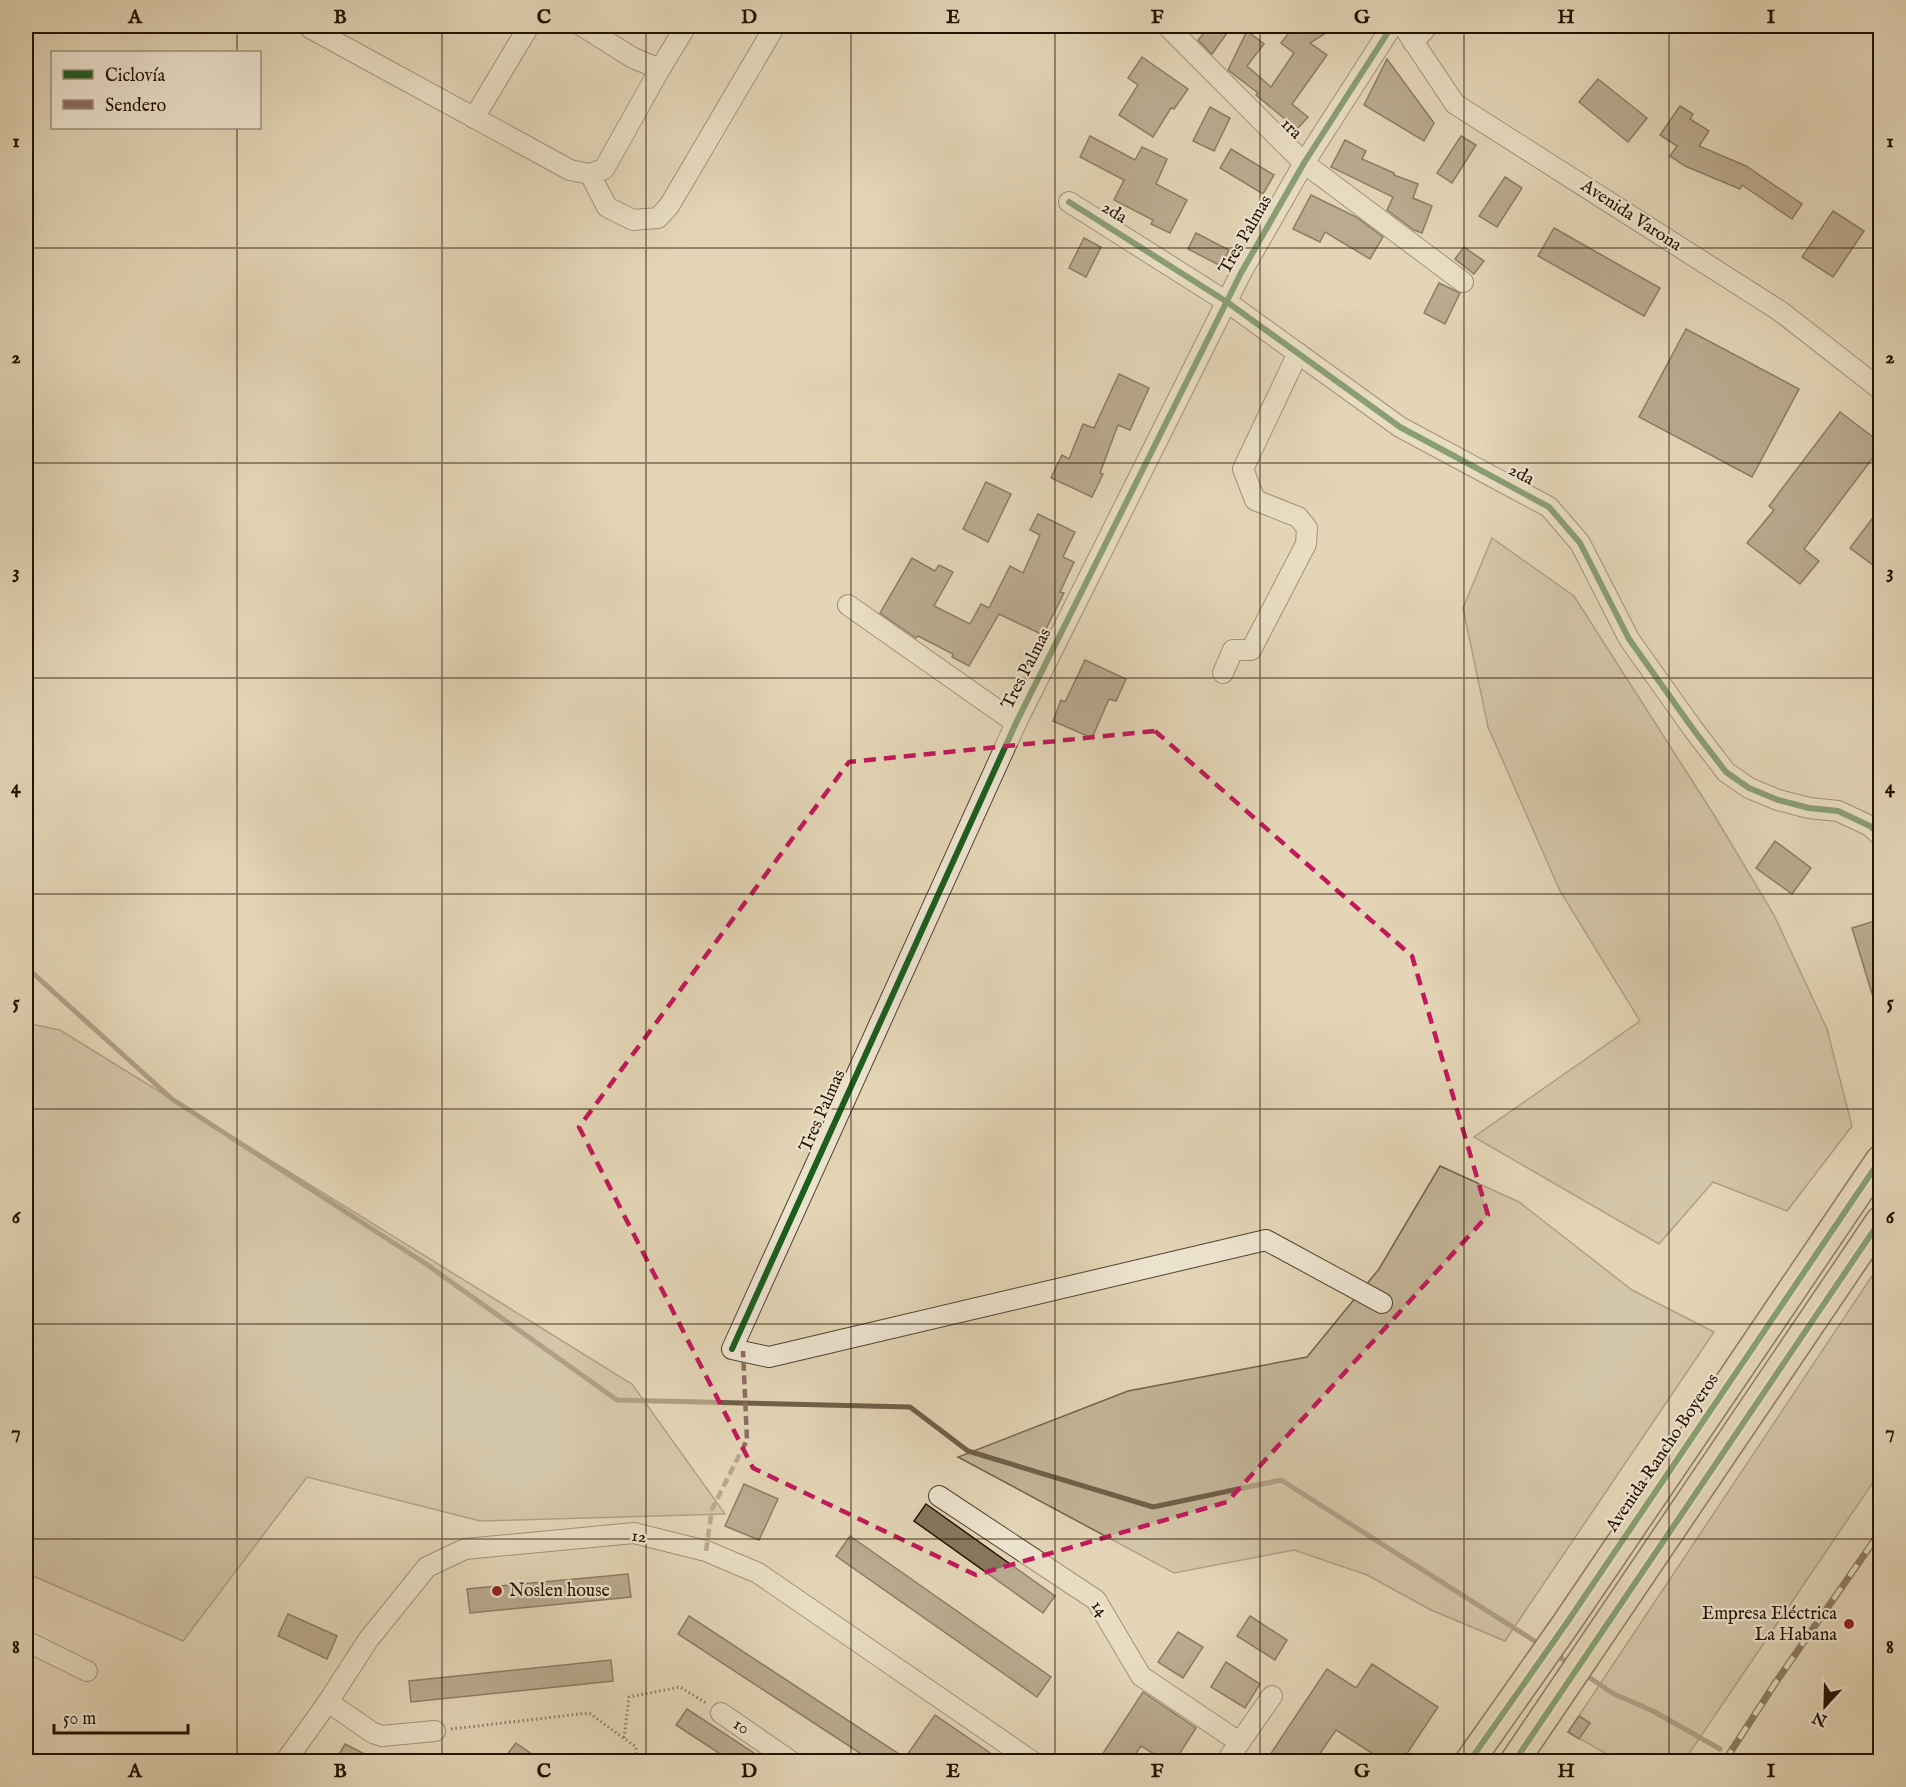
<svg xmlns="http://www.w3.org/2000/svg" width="1906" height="1787" font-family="'IM FELL English',serif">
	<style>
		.green { fill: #c2b497; stroke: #72634c; stroke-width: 1.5 }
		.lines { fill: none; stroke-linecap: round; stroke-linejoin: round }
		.stream { stroke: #6f5f48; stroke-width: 5 }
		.building { fill: #87775f; stroke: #231200; stroke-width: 1.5 }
		.minor-casing { stroke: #53432e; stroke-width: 22 }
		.highway-casing { stroke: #231200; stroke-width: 31 }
		.path { stroke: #231200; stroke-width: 3; stroke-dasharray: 1.5 3; stroke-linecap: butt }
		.minor { stroke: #ede4d0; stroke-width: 20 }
		.highway { stroke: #e3d5b6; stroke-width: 28 }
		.rail-casing { stroke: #231200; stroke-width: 7 }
		.rail { stroke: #ede4d0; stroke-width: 4.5; stroke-dasharray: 14; stroke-linecap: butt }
		.quiet { stroke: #8d6e63; stroke-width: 4.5; stroke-dasharray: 9 4.5; stroke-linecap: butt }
		.cycleway-casing { stroke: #ede4d0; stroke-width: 10 }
		.cycleway { stroke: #1b5e20; stroke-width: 6 }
		.marked { fill: none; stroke: #c2185b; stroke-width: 4.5; stroke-dasharray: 12 8; stroke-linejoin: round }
		.grid { fill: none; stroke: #231200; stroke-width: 1.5; stroke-opacity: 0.55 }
		.poi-dot { fill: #8f2418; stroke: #ede4d0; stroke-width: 2 }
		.labels { text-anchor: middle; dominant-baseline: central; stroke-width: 4.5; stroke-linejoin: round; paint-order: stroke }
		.street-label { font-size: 18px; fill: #231200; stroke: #ede4d0 }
		.poi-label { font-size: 18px; fill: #231200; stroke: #ede4d0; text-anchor: start }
		.neatline { fill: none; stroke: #231200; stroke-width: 2 }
		.grid-label { font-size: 20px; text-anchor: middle; font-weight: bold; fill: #231200 }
	</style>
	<rect width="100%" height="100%" fill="#e3d5b6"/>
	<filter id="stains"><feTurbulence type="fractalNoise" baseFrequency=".00333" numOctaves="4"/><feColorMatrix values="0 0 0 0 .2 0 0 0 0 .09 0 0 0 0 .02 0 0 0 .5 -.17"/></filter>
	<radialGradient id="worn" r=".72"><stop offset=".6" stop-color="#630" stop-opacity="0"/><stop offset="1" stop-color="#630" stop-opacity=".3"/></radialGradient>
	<g class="green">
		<path d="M1492,538L1574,596L1714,815L1774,915L1827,1029L1852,1126L1787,1211L1713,1182L1659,1244L1474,1137L1640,1021L1560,891L1488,727L1463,608Z"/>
		<path d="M26,1023L60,1030L632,1384L725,1514L480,1521L307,1477L183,1641L26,1573Z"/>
		<path d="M1440,1166L1519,1202L1632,1290L1714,1332L1505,1641L1431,1610L1367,1575L1294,1550L1174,1573L958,1457L1128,1391L1307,1357L1379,1269Z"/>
		<path d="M1880,1264V1472L1684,1761H1619L1568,1732Z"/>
	</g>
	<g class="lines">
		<g class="stream">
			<path d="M26,967L172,1099L426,1264L617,1400L910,1407L968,1451L1153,1507L1281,1480L1541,1645"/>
			<path d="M1554,1653L1571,1665"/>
			<path d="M1584,1674L1614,1694L1653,1711L1720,1749"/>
		</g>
	</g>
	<g class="building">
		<path d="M1210,26H1232L1212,54L1198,40Z"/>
		<path d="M1294,26H1337L1310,43L1327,55L1292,104L1308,117L1297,129L1256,95L1258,93L1228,70L1247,31L1264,44L1247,66L1271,87L1294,53L1281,43Z"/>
		<path d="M1142,57L1188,89L1174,109L1171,108L1153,137L1119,115L1138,85L1128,78Z"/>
		<path d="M1387,59L1434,123L1424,141L1364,105Z"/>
		<path d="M1598,79L1647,118L1628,142L1579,102Z"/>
		<path d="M1680,106L1693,114L1690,119L1709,131L1699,146L1746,166L1802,204L1792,219L1742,185L1740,189L1685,166L1670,156L1677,146L1660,135Z"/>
		<path d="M1210,107L1230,118L1214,151L1193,141Z"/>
		<path d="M1090,136L1135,160L1142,147L1167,159L1156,184L1187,200L1170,233L1151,224L1153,220L1114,200L1124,180L1080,157Z"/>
		<path d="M1461,136L1476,145L1452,183L1437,173Z"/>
		<path d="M1345,140L1366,151L1362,159L1394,173V175L1418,184L1413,198L1432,206L1422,233L1414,230L1387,210L1393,197L1331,167Z"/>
		<path d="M1231,149L1274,175L1263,194L1220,168Z"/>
		<path d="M1505,177L1522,188L1497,227L1479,216Z"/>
		<path d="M1311,195L1356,217L1383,237L1370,259L1325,232L1320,242L1293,229Z"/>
		<path d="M1833,211L1864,231L1833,277L1802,257Z"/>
		<path d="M1554,228L1660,288L1644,316L1538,256Z"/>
		<path d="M1196,233L1229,250L1221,266L1188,249Z"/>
		<path d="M1084,238L1101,247L1086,277L1069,268Z"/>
		<path d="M1464,247L1484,261L1474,274L1455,259Z"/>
		<path d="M1439,283L1460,293L1445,324L1424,313Z"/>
		<path d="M1686,329L1799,389L1752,477L1639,417Z"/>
		<path d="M1119,374L1149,388L1130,430L1118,425L1100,473L1103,474L1092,497L1051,478L1062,455L1069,459L1083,424L1094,428Z"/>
		<path d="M1840,412L1881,443V447L1804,549L1819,561L1800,584L1747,543L1774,510L1769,506Z"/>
		<path d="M986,482L1011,494L988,542L963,529Z"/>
		<path d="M1881,507V571L1850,548Z"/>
		<path d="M1038,514L1075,532L1063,557L1074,562L1060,592L1064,593L1043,635L999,614L969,666L952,657L953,654L918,636L916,638L913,636L880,613L912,558L935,571L939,565L953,572L934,606L970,624L981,604L989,608L1010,566L1023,573L1040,535L1030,530Z"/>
		<path d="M1085,660L1126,679L1116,701L1109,699L1092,738L1053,721L1061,700L1065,702Z"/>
		<path d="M1775,841L1811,868L1792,894L1756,868Z"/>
		<path d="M1881,919V1009L1877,1010L1852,928Z"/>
		<path d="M744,1484L778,1499L759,1540L725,1526Z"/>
		<path d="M926,1504L1055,1596L1043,1613L914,1521Z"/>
		<path d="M850,1536L1051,1677L1037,1697L836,1556Z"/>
		<path d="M628,1574L631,1597L470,1613L467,1589Z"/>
		<path d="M288,1614L337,1636L327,1659L278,1636Z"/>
		<path d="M689,1616L905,1758L935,1715L1002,1761H872L678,1634Z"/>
		<path d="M1250,1616L1287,1640L1275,1660L1237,1636Z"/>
		<path d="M1178,1632L1203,1647L1183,1678L1158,1662Z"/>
		<path d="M611,1660L613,1681L411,1702L409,1681Z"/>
		<path d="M1226,1662L1260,1684L1245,1708L1211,1687Z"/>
		<path d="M1372,1664L1438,1707L1402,1761H1384L1336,1730L1315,1761H1266L1327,1669L1356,1688Z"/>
		<path d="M1143,1692L1196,1728L1175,1761H1166L1141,1746L1131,1761H1098Z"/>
		<path d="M687,1709L766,1761H731L676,1725Z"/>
		<path d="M1579,1716L1590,1723L1579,1739L1568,1732Z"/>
		<path d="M516,1743L542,1761H502Z"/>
		<path d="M345,1744L378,1761H335Z"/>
	</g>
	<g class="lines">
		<g class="minor-casing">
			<g id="minor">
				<path d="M582,26L633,58L660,69L686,26"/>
				<path d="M1167,26L1304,163L1463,282"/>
				<path d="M1403,26L1455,104L1780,311L1880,389"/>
				<path d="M310,28L570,170L590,174L604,169L660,69"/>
				<path d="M1413,42L1428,26"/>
				<path d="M474,118L529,26"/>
				<path d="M590,174L607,207L633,220L658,218L669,206L775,26"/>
				<path d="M1069,202L1227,302L1400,427L1549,507L1580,543L1629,639L1693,729L1726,772L1749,788L1778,800L1809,808L1838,811L1870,826L1880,835"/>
				<path d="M848,605L1016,723"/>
				<path d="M1223,673L1233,650H1251L1306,544L1307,528L1298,517L1255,500L1243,469L1298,353"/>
				<path d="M1382,1303L1266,1240L769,1357L732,1349L1016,723L1241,273L1304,163L1392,26"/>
				<path d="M939,1496L1096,1600L1141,1676L1239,1742"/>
				<path d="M26,1641L87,1671"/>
				<path d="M328,1702L373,1733L382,1736L435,1731"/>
				<path d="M721,1713L792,1762"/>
				<path d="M285,1762L328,1702L368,1640L427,1567L465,1549L634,1533L706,1551L758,1573L1033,1762"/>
				<path d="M1226,1762L1272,1696"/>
			</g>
		</g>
		<g class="highway-casing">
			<g id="highway">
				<path d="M1469,1762L1566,1624L1880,1160"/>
				<path d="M1514,1762L1880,1221"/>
			</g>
		</g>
		<g class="path">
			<path d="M451,1729L589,1713L636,1747V1762"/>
			<path d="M624,1738L629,1697L680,1687L706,1703"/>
		</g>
		<use href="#minor" class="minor"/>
		<use href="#highway" class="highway"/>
		<g class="rail-casing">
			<path id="rail" d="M1724,1762L1776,1682L1880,1532"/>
		</g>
		<use href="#rail" class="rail"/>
		<path class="quiet" d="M706,1551L712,1509L747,1440L743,1351"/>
		<g class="cycleway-casing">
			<g id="cycleway">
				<path d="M1069,202L1227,302L1400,427L1549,507L1580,543L1629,639L1693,729L1726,772L1749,788L1778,800L1809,808L1838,811L1870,826L1880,835"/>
				<path d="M732,1349L1016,723L1241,273L1304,163L1392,26"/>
				<path d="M1469,1762L1566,1624L1880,1160"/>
				<path d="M1514,1762L1880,1221"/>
			</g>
		</g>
		<use href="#cycleway" class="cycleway"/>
	</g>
	<path d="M0 0H1906V1787H0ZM1155,731L1412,956L1488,1215L1227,1502L976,1575L753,1468L579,1127L849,762Z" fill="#e3d5b6" fill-opacity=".55" fill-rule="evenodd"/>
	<path class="marked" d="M1155,731L1412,956L1488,1215L1227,1502L976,1575L753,1468L579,1127L849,762Z"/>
	<path class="grid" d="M237,26V52M442,26V1762M646,26V1762M851,26V1762M1055,26V1762M1260,26V1762M1464,26V1762M1669,26V1762M237,128V1762M26,248H1880M26,463H1880M26,678H1880M26,894H1880M26,1109H1880M26,1324H1880M26,1539H1880"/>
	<g class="poi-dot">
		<circle cx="497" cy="1591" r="6"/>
		<circle cx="1849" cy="1624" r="6"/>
	</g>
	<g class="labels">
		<g class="street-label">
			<text transform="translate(1291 129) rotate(45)">1ra</text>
			<text transform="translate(1114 213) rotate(32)">2da</text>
			<text transform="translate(1631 216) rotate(33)">Avenida Varona</text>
			<text transform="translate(1246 235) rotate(-60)">Tres Palmas</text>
			<text transform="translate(1521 475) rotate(28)">2da</text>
			<text transform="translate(1027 669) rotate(-63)">Tres Palmas</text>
			<text transform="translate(823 1111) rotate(-66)">Tres Palmas</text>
			<text transform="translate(1663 1453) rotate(-56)">Avenida Rancho Boyeros</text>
			<text transform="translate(639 1537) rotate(8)">12</text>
			<text transform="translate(1099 1609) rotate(53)">14</text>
			<text transform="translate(741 1727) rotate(34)">10</text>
		</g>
		<g class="poi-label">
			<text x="509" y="1591">Noslen house</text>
			<text x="1837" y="1614" text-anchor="end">Empresa Eléctrica<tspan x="1837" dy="21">La Habana</tspan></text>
		</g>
	</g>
	<rect width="1906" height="1787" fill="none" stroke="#e3d5b6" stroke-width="66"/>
	<rect x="51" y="51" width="210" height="78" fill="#ede4d0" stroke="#9c907d" stroke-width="1.5"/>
	<rect x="63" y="70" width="30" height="9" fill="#1b5e20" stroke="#9c907d" stroke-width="1.5"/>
	<text x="105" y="81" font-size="18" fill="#231200">Ciclovía</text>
	<rect x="63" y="100" width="30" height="9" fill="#8d6e63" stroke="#9c907d" stroke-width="1.5"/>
	<text x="105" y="111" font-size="18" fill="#231200">Sendero</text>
	<g transform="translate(1825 1706) rotate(202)" stroke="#ede4d0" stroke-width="4.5" paint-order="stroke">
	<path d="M0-4.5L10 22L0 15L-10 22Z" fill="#231200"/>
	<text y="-9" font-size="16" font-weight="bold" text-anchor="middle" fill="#231200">N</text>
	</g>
	<path d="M54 1724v9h134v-9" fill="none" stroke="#231200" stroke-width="3"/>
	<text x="63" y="1724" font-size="18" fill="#231200" stroke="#ede4d0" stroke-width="4.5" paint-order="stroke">50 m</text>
	<rect x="33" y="33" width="1840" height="1721" class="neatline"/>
	<g class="grid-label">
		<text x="135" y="23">A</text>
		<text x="340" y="23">B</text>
		<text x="544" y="23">C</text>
		<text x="749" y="23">D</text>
		<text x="953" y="23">E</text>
		<text x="1157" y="23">F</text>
		<text x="1362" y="23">G</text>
		<text x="1566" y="23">H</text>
		<text x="1771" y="23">I</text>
		<text x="16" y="147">1</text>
		<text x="1890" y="147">1</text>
		<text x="16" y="363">2</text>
		<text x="1890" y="363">2</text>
		<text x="16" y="578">3</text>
		<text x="1890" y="578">3</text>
		<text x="16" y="793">4</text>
		<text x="1890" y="793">4</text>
		<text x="16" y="1008">5</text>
		<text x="1890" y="1008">5</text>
		<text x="16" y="1223">6</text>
		<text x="1890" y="1223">6</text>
		<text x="16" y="1438">7</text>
		<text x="1890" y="1438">7</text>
		<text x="16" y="1653">8</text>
		<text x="1890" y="1653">8</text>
		<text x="135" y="1777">A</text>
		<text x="340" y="1777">B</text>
		<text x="544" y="1777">C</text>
		<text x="749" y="1777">D</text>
		<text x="953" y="1777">E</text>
		<text x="1157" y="1777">F</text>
		<text x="1362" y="1777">G</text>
		<text x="1566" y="1777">H</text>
		<text x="1771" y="1777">I</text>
	</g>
	<rect width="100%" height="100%" filter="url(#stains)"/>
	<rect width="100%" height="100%" fill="url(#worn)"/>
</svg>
